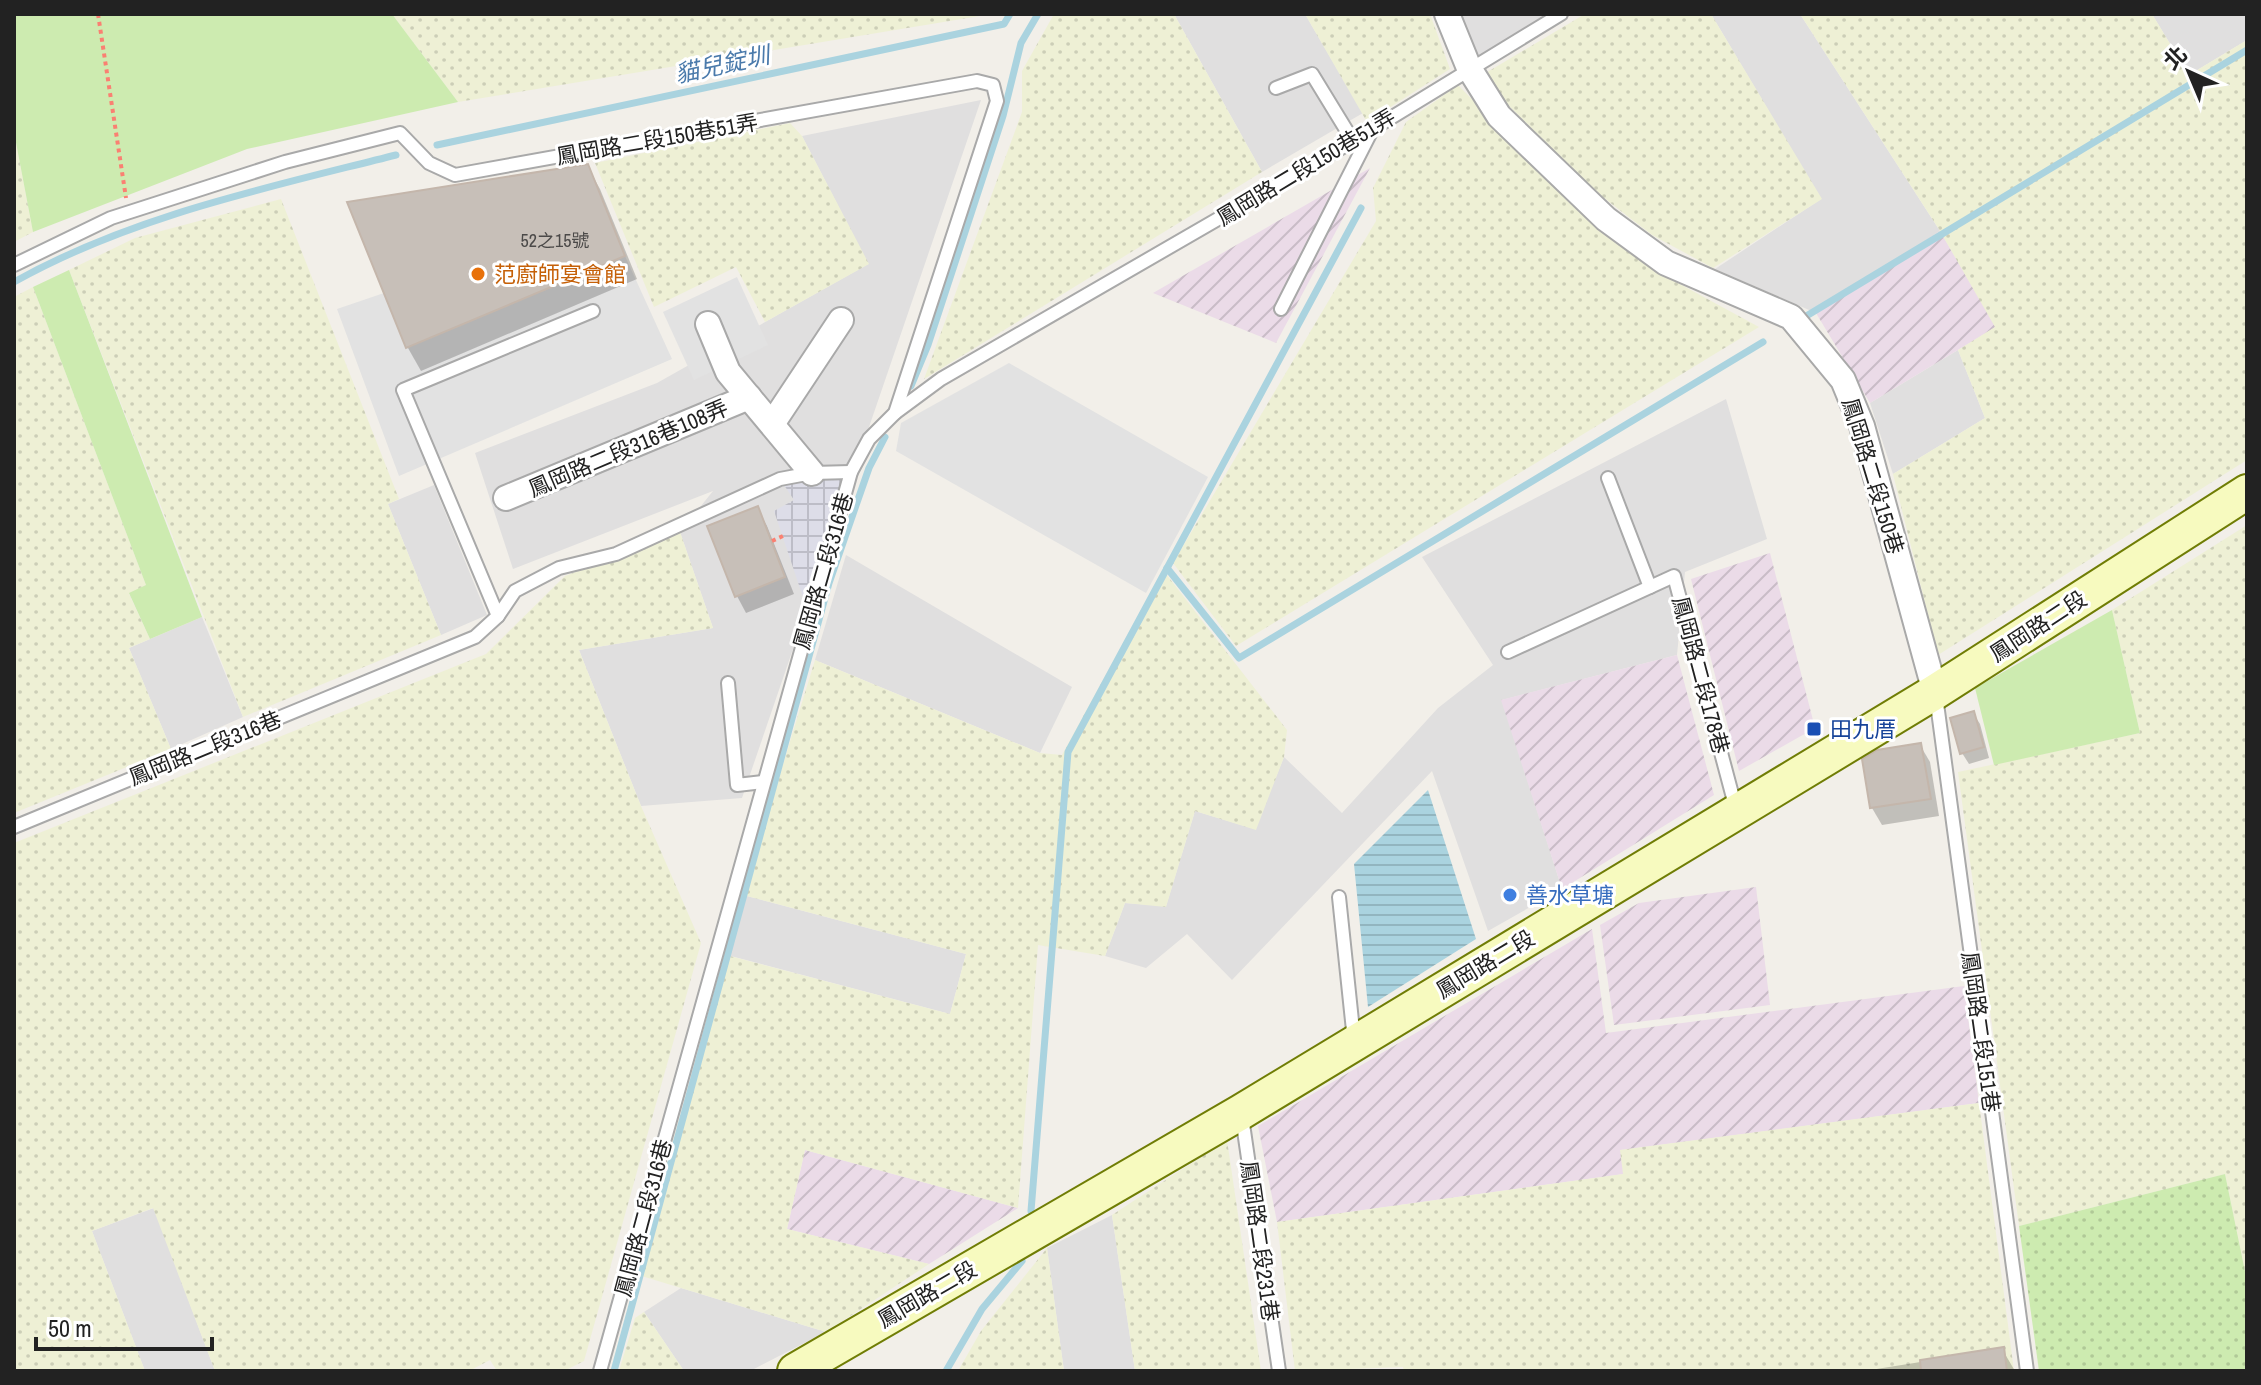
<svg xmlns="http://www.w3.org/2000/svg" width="2261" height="1385" font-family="'Archivo Narrow','Noto Sans TC',sans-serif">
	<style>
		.residential { fill: #e0dfdf }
		.industrial { fill: url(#industrial-furrows) }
		.farmland { fill: url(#farmland-dots) }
		.grass { fill: #cdebb0 }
		.garden { fill: url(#garden-dots) }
		.parking { fill: #e2e2e2 }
		.plaza { fill: url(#plaza-grid) }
		.water { fill: url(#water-rules) }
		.shadow { fill: #0003 }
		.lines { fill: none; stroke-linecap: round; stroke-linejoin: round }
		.stream { stroke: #aad3df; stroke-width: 7 }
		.building { fill: #c7bfb8; stroke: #c4b6ab; stroke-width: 2 }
		.lane-casing { stroke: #a9a9a9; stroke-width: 16 }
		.street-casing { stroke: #a9a9a9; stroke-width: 28 }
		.secondary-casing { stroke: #707d05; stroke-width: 38 }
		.path { stroke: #fa8072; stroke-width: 4; stroke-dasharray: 4 4; stroke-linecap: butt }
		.lane { stroke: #fff; stroke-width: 12 }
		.street { stroke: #fff; stroke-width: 24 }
		.secondary { stroke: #f7fabf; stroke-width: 34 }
		.food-dot { fill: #e8710a; stroke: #fff; stroke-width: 3 }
		.transit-dot { fill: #1a4fb4; stroke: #fff; stroke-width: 3 }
		.shop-dot { fill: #3f7fe0; stroke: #fff; stroke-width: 3 }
		.labels { text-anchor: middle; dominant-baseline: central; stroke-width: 6; stroke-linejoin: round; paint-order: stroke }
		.number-label { font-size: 18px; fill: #4b4948 }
		.street-label { font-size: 22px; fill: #222; stroke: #fff }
		.food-label { font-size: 22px; fill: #c56008; stroke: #fff; text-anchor: start }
		.transit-label { font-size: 22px; fill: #164399; stroke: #fff; text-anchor: start }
		.shop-label { font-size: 22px; fill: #366cbe; stroke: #fff; text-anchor: start }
		.water-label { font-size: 24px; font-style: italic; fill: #4a7aab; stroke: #fff }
	</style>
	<defs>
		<pattern id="industrial-furrows" width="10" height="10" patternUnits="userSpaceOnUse" patternTransform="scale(2)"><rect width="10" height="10" fill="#ebdbe8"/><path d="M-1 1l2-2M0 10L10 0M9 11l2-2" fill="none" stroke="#c9bcc7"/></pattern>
		<pattern id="farmland-dots" width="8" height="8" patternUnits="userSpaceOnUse" patternTransform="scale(2)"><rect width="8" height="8" fill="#eef0d5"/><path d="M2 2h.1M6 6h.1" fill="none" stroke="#ccceb7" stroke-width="1.8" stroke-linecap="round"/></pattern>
		<pattern id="garden-dots" width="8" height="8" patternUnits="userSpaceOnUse" patternTransform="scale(2)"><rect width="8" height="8" fill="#cdebb0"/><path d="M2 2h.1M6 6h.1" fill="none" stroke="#b0c997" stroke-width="1.8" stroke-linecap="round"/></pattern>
		<pattern id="plaza-grid" width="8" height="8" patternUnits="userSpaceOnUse" patternTransform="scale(2)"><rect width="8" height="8" fill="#dddde8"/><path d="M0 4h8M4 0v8" fill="none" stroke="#bdbdc7"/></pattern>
		<pattern id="water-rules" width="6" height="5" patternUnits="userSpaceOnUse" patternTransform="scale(2)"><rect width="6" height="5" fill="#aad3df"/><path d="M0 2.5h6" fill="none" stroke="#92b5bf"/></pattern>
	</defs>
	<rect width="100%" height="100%" fill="#f2efe9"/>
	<g class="residential">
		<path d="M1174,14H1305L1363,113L1262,172Z"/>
		<path d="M1456,14H1550L1474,59Z"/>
		<path d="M1711,14H1800L1940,231L1816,313L1715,269L1821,199Z"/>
		<path d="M2152,14H2247V40L2189,75Z"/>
		<path d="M981,100L742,798L641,806L579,650L713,628L680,532L713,491L513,569L475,453L657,383L868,264L802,136Z"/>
		<path d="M1958,350L1985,418L1893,474L1870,403Z"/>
		<path d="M1726,399L1767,539L1685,572L1677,655L1502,700L1562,889L1488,931L1432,771L1232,980L1187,934L1146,968L1105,956L1125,903L1166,906L1195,811L1255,829L1284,757L1342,813L1438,708L1493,665L1422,557Z"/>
		<path d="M434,485L487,615L441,635L388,504Z"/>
		<path d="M846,555L1072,687L1040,753L815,660Z"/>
		<path d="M202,617L243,717L171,749L129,648Z"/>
		<path d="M743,895L966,954L950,1014L727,955Z"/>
		<path d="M154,1208L215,1371H145L92,1231Z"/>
		<path d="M1112,1215L1135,1371H1064L1047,1248Z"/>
		<path d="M681,1288L826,1332L750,1371H684L644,1312Z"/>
	</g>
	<g class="industrial">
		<path d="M1370,168L1276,343L1153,293Z"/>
		<path d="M1940,231L1996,327L1870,403L1816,313Z"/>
		<path d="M1770,553L1815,728L1739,771L1691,579Z"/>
		<path d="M1677,655L1714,795L1562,889L1501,700Z"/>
		<path d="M1756,887L1770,1005L1614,1025L1600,925L1639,903Z"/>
		<path d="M1592,929L1606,1033L1964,986L1979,1103L1621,1150L1624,1174L1277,1222L1258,1126Z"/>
		<path d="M805,1150L1018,1208L929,1264L787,1229Z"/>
	</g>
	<g class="farmland">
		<path d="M392,14H992L458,102Z"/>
		<path d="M1054,14H1174L1262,172L924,379L1022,112V71Z"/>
		<path d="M1305,14H1430L1450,69L1367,122Z"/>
		<path d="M1585,14H1711L1822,199L1713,268L1652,235L1595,191L1506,103L1484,74Z"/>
		<path d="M1800,14H2152L2189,75L2247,40V460L1938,655L1893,474L1985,418L1958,350L1995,327L1940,231Z"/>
		<path d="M1458,85L1557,186L1654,270L1759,327L1236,646L1173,563L1376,221L1373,188L1406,122Z"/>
		<path d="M790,123L802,136L869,264L765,322L736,267L654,307L595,163Z"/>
		<path d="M14,132L33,232L14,242Z"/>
		<path d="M281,199L399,499L388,504L441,635L243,717L69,270L135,238Z"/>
		<path d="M33,287L146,585L129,594L150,639L129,648L171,749L14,813V297Z"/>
		<path d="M2247,525V1281L2225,1174L2019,1226L1958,772L2140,733L2112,610Z"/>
		<path d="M680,532L713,628L579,650L641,806L701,943L584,1361L564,1371H497L490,1360L469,1371H215L153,1208L92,1231L145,1371H14V843L486,654L565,576Z"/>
		<path d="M1163,570L1287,730L1284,757L1256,830L1195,811L1166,907L1125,903L1105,956L1038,945L1018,1208L805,1150L787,1229L929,1264L826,1332L635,1274L726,955L950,1014L966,954L743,895L815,660L1040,753L1062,755Z"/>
		<path d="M1979,1103L2014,1371H1404L1403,1367L1295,1371L1277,1222L1623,1174L1620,1150Z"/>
		<path d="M1227,1140L1261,1371H1135L1112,1215Z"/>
		<path d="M1047,1248L1064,1371H958L981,1331Z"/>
		<path d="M644,1312L684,1371H619L635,1318Z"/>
	</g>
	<g class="grass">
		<path d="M14,14H392L458,102L247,149L33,232L14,132Z"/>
		<path d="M69,270L202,617L150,639L129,593L146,585L33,287Z"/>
		<path d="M2112,610L2140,733L1994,765L1975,688Z"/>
	</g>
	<path class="garden" d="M2225,1174L2247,1281V1371H2039L2019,1226Z"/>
	<g class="parking">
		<path d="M625,256L672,359L399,476L337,309L384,293L406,348Z"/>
		<path d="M737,277L768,345L694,380L663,312Z"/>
		<path d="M1009,363L1208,477L1146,593L896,451L901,423Z"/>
	</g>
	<path class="plaza" d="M851,472L810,618L774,511L794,500L780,479Z"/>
	<path class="water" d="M1428,790L1476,939L1368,1007L1354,864Z"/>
	<g class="shadow">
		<path d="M587,166L600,189L637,279L421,371L408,348L350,203Z"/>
		<path d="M757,509L767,526L794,594L746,613L737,596Z"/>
		<path d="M1973,713L1980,724L1989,758L1969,764L1962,753Z"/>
		<path d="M1920,745L1930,762L1939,816L1882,825L1872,808L1865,760Z"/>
		<path d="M2002,1349L2015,1371H1864Z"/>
	</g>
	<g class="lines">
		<g class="stream">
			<path d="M437,145L1004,24L1010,14"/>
			<path d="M14,282C132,216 266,188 396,155"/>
			<path d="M1803,318L2247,50"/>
			<path d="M911,386L928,345L1003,116L1021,43L1038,14"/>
			<path d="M1167,568L1239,658L1763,342"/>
			<path d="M1031,1211L1068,752L1361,208"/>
			<path d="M614,1371L829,583L869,468L885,437"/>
			<path d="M946,1371L982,1309L1022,1261"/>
		</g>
	</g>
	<g class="building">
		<path d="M588,164L625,256L406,348L347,202Z"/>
		<path d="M758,506L785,577L735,597L707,526Z"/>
		<path d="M1974,711L1984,747L1960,754L1950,718Z"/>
		<path d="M1921,743L1931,799L1870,808L1862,759L1877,750Z"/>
		<path d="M2004,1347L2007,1371H1921L1920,1360Z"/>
	</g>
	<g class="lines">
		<g class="lane-casing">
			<g id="lane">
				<path d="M1276,88L1312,74L1353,141"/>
				<path d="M14,265L111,218L285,162L400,133L429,163L455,175L977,81L993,85L997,101L895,413L869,439L851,472L600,1371"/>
				<path d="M1281,309L1372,130"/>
				<path d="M895,413L941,379L1353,141L1561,14"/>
				<path d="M1608,478L1650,587"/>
				<path d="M498,616L403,390L593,311"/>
				<path d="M1508,652L1674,576L1736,809"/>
				<path d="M728,683L737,785L763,782"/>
				<path d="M1936,696L2027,1371"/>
				<path d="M14,827L475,637L498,616L515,591L559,568L616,554L780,479L812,473L851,472"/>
				<path d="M1339,897L1354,1040"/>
				<path d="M1242,1117L1279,1371"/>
			</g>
		</g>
		<g class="street-casing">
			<g id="street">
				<path d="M1447,14L1469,68L1499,116L1606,219L1666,263L1791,317L1843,380L1862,426L1935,692"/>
				<path d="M708,324L728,372L812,473"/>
				<path d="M772,424L841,320"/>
				<path d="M506,498L749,397"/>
			</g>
		</g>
		<g class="secondary-casing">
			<path id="secondary" d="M795,1371L1241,1112L1935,692L2247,492"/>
		</g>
		<g class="path">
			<path d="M98,14L126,198"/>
			<path d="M772,541L783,536"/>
		</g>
		<use href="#lane" class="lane"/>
		<use href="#street" class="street"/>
		<use href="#secondary" class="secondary"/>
	</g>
	<circle class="food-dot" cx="478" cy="274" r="8"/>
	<rect class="transit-dot" x="1806" y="721" width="16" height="16" rx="4"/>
	<circle class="shop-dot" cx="1510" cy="895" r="8"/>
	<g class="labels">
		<g class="number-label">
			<text x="555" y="240">52之15號</text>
		</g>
		<g class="street-label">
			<text transform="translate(657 139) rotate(-10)">鳳岡路二段150巷51弄</text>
			<text transform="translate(1306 167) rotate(-31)">鳳岡路二段150巷51弄</text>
			<text transform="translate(628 448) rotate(-23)">鳳岡路二段316巷108弄</text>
			<text transform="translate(1873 476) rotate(73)">鳳岡路二段150巷</text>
			<text transform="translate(823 571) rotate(-74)">鳳岡路二段316巷</text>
			<text transform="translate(2038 626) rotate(-33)">鳳岡路二段</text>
			<text transform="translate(1701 675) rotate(75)">鳳岡路二段178巷</text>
			<text transform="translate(205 748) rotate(-22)">鳳岡路二段316巷</text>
			<text transform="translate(1485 964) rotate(-31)">鳳岡路二段</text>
			<text transform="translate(1981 1032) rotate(82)">鳳岡路二段151巷</text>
			<text transform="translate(643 1218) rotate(-75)">鳳岡路二段316巷</text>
			<text transform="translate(1260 1241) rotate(82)">鳳岡路二段231巷</text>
			<text transform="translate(927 1294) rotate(-30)">鳳岡路二段</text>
		</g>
		<g class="food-label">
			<text x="494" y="274">范廚師宴會館</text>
		</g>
		<g class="transit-label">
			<text x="1830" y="729">田九厝</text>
		</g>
		<g class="shop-label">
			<text x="1526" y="895">善水草塘</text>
		</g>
		<g class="water-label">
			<text transform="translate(722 64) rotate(-12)">貓兒錠圳</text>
		</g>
	</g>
	<rect width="2261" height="1385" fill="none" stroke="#222222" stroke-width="32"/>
	<g transform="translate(2189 72) rotate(316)" stroke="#ffffff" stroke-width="6" paint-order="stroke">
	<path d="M0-6L14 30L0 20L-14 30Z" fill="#222222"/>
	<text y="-12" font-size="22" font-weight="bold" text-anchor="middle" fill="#222222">北</text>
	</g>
	<path d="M36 1337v12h176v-12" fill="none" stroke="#222222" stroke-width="4"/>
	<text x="48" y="1337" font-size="24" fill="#222222" stroke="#ffffff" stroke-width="6" paint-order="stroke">50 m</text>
</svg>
